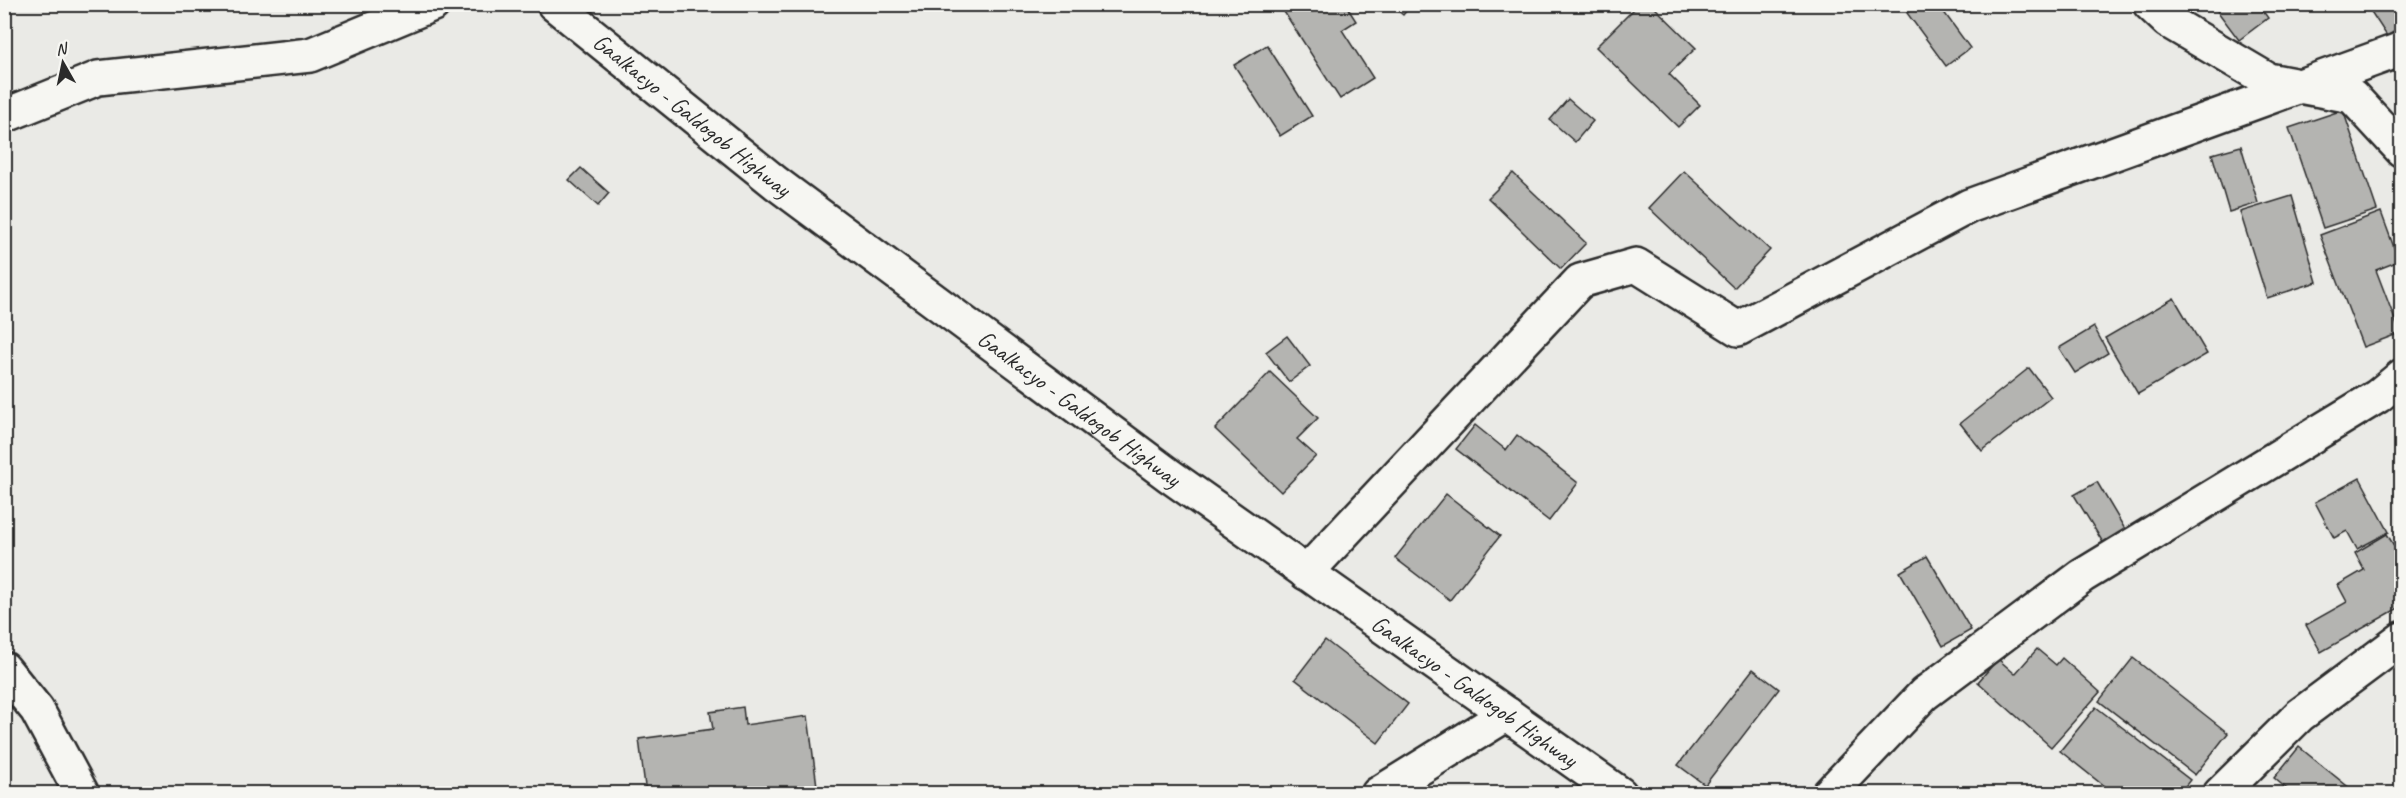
<svg xmlns="http://www.w3.org/2000/svg" width="2406" height="798" font-family="Caveat,sans-serif">
	<style>
		.building { fill: #b4b4b1; stroke: #2b2b2b; stroke-width: 1.5 }
		.lines { fill: none; stroke-linecap: round; stroke-linejoin: round }
		.minor-casing { stroke: #2b2b2b; stroke-width: 38 }
		.minor { stroke: #f6f6f2; stroke-width: 33 }
		.labels { text-anchor: middle; dominant-baseline: central; stroke-width: 6; stroke-linejoin: round; paint-order: stroke }
		.street-label { font-size: 24px; fill: #2b2b2b; stroke: #f6f6f2 }
	</style>
	<rect width="100%" height="100%" fill="#eaeae6"/>
	<filter id="ink" filterUnits="userSpaceOnUse"><feTurbulence type="fractalNoise" baseFrequency=".0167" numOctaves="2"/><feDisplacementMap in="SourceGraphic" scale="12" xChannelSelector="R" yChannelSelector="G"/><feConvolveMatrix kernelMatrix="1 2 1 2 8 2 1 2 1" color-interpolation-filters="sRGB"/></filter>
	<g filter="url(#ink)">
		<g class="building">
			<path d="M1279,4H1345L1356,21L1342,30L1373,78L1340,99Z"/>
			<path d="M1390,4H1412L1403,15Z"/>
			<path d="M1639,4H1651L1696,48L1669,74L1700,105L1678,127L1596,47Z"/>
			<path d="M1920,4H1938L1970,48L1946,66L1907,13Z"/>
			<path d="M2212,4H2258L2268,18L2239,40Z"/>
			<path d="M2366,4H2402V26L2387,36Z"/>
			<path d="M1267,45L1312,116L1280,136L1234,65Z"/>
			<path d="M1568,99L1593,121L1575,142L1550,120Z"/>
			<path d="M2343,110L2377,210L2323,228L2289,128Z"/>
			<path d="M2241,146L2258,203L2229,212L2212,154Z"/>
			<path d="M581,168L609,193L598,206L569,180Z"/>
			<path d="M1684,171L1770,250L1734,288L1649,208Z"/>
			<path d="M1513,173L1586,243L1561,269L1488,198Z"/>
			<path d="M2292,196L2317,282L2267,298L2240,212Z"/>
			<path d="M2381,212L2399,261L2376,270L2400,333L2363,347L2320,235Z"/>
			<path d="M2174,298L2207,354L2138,394L2105,338Z"/>
			<path d="M2094,327L2108,353L2075,373L2059,348Z"/>
			<path d="M1287,336L1310,366L1289,382L1266,352Z"/>
			<path d="M2029,368L2051,397L1982,451L1960,423Z"/>
			<path d="M1270,372L1318,418L1297,439L1316,456L1281,492L1215,429Z"/>
			<path d="M1475,425L1506,450L1517,435L1578,483L1549,521L1456,449Z"/>
			<path d="M2360,478L2389,532L2357,549L2347,531L2334,538L2315,502Z"/>
			<path d="M2097,482L2132,541L2110,554L2074,495Z"/>
			<path d="M1446,494L1500,536L1450,600L1395,558Z"/>
			<path d="M2387,534L2402,559V606L2321,652L2306,625L2347,602L2338,585L2364,570L2355,553Z"/>
			<path d="M1927,556L1971,630L1943,646L1900,572Z"/>
			<path d="M1325,640L1408,704L1378,743L1295,679Z"/>
			<path d="M2037,649L2056,665L2062,658L2100,692L2051,747L1978,682L1998,659L2015,674Z"/>
			<path d="M2133,658L2228,733L2195,775L2099,701Z"/>
			<path d="M1753,669L1779,689L1705,785L1678,765Z"/>
			<path d="M743,707L745,725L808,716L818,794H646L639,739L713,729L710,712Z"/>
			<path d="M2096,707L2190,780L2179,794H2114L2060,751Z"/>
			<path d="M2299,747L2357,794H2293L2274,778Z"/>
		</g>
		<g class="lines">
			<g class="minor-casing">
				<g id="minor">
					<path id="s1" d="M554,4L776,183L1170,476L1620,794"/>
					<path d="M2150,4L2168,21L2268,80L2352,96L2402,150"/>
					<path d="M4,116L98,78L310,55L433,4"/>
					<path d="M1306,573L1580,281L1636,265L1738,329L1969,206L2402,49"/>
					<path d="M4,669L37,710L82,794"/>
					<path d="M1378,794L1507,714"/>
					<path d="M1829,794L1924,694L2082,576L2378,396L2402,376"/>
					<path d="M2220,794L2300,715L2402,639"/>
				</g>
			</g>
			<use href="#minor" class="minor"/>
		</g>
	</g>
	<g class="labels">
		<g class="street-label">
			<text stroke="none"><textPath href="#s1" startOffset="177">Gaalkacyo - Galdogob Highway</textPath></text>
			<text stroke="none"><textPath href="#s1" startOffset="663">Gaalkacyo - Galdogob Highway</textPath></text>
			<text stroke="none"><textPath href="#s1" startOffset="1149">Gaalkacyo - Galdogob Highway</textPath></text>
		</g>
	</g>
	<rect width="2406" height="798" fill="none" stroke="#f6f6f2" stroke-width="24"/>
	<rect x="12" y="12" width="2382" height="774" fill="none" stroke="#2b2b2b" stroke-width="2" filter="url(#ink)"/>
	<g transform="translate(63 63) rotate(351)" stroke="#f6f6f2" stroke-width="4.5" paint-order="stroke">
	<path d="M0-4.5L10 22L0 15L-10 22Z" fill="#2b2b2b"/>
	<text y="-9" font-size="16" font-weight="bold" text-anchor="middle" fill="#2b2b2b">N</text>
	</g>
</svg>
